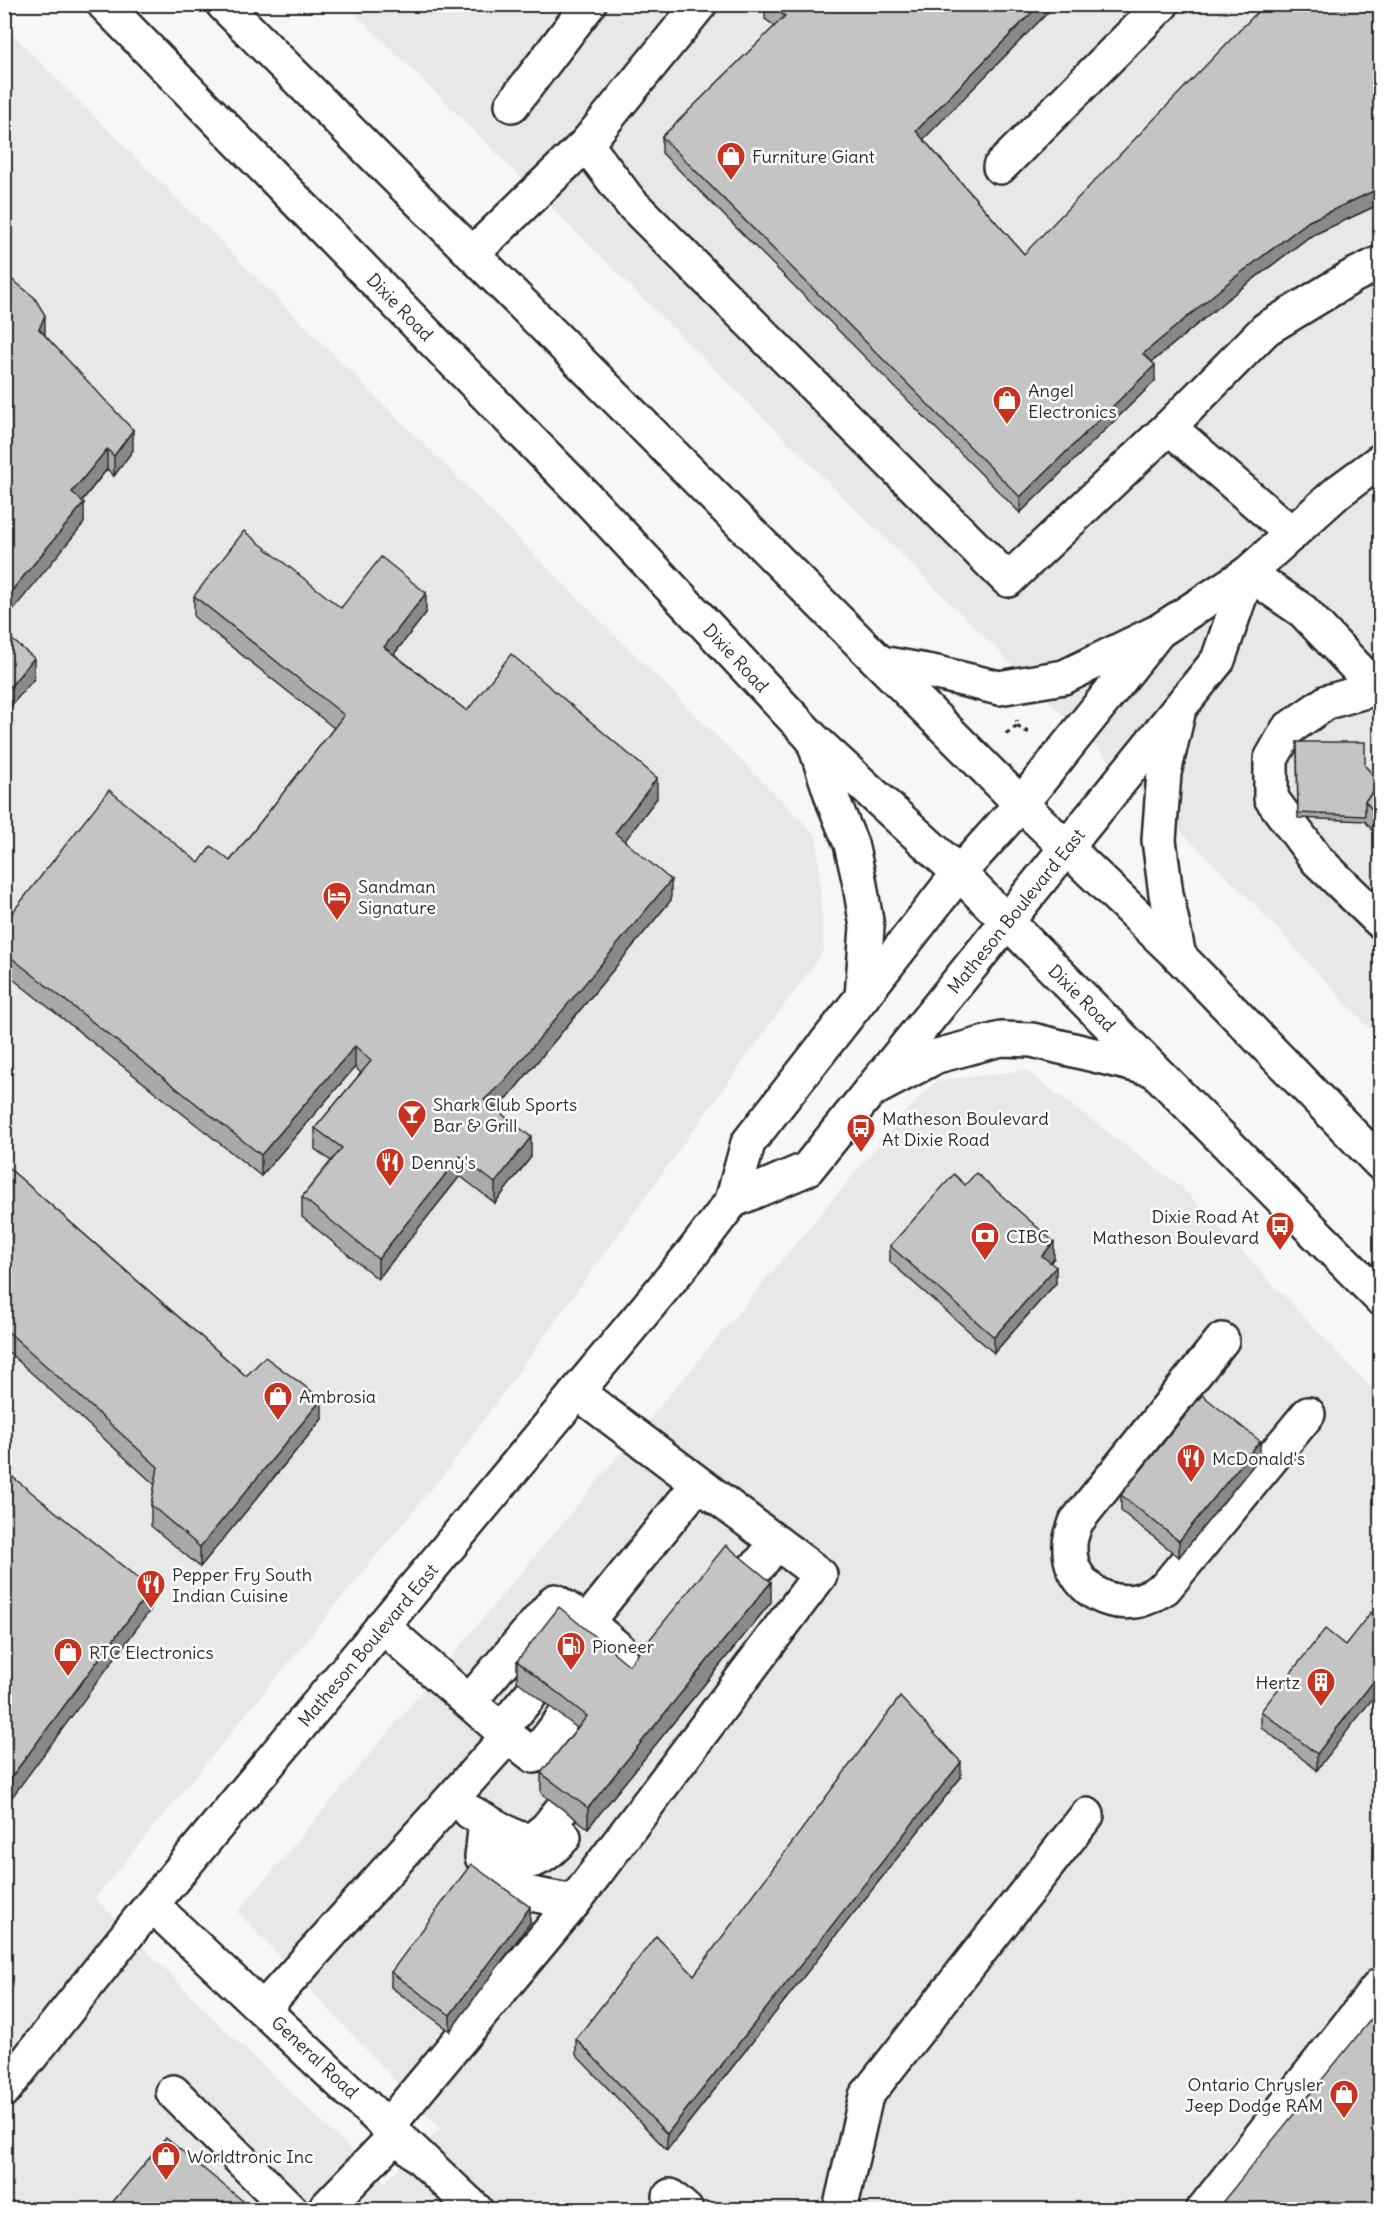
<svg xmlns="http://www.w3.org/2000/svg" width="1385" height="2214" font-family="Delius,sans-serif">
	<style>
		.built { fill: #e8e8e8 }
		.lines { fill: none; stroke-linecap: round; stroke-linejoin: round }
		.minor-casing { stroke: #2b2b2b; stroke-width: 38 }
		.major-casing { stroke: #2b2b2b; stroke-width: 38 }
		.path { stroke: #2b2b2b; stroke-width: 4; stroke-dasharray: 4.5 4.5; stroke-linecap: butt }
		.minor { stroke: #fff; stroke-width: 33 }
		.major { stroke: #fff; stroke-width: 33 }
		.wall { fill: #a9a9a9; stroke: #2b2b2b; stroke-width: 1.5 }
		.shaded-wall { fill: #898989; stroke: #2b2b2b; stroke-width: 1.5 }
		.building { fill: #c4c4c4; stroke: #2b2b2b; stroke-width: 1.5 }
		.labels { text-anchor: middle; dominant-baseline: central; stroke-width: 5; stroke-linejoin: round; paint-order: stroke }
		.poi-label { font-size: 18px; fill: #2b2b2b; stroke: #fff; text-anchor: start }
		.street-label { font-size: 18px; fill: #2b2b2b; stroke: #fff }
	</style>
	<rect width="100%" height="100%" fill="#f7f7f7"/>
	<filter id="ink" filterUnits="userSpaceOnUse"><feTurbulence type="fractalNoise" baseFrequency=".0167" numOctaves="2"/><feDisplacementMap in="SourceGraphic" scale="12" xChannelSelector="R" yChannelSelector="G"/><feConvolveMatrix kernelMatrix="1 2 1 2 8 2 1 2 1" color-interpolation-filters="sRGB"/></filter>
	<g filter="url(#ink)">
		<g class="built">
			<path d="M347,5H1380V1040L1252,902Z"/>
			<path d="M4,26L817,836L824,950L451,1465L95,1898L217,2022L385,2182L440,2129L238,1912L908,1109L936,1081L1025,1070L1181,1187L1380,1397V2209H5Z"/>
		</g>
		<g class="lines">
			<g class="minor-casing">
				<g id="minor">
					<path d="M512,105L589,4"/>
					<path d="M586,144L700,4"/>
					<path d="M1000,167L1162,4"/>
					<path d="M472,254L586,144L630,202L1008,580L1169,427L1266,329L1353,276L1380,263"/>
					<path d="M1169,427L1292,534"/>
					<path d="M1248,573L1303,611L1376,688"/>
					<path d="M1380,687L1327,702L1288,729L1271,759V798L1317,860L1380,921"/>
					<path d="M732,1201L807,1169L1218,660L1248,573"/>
					<path d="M1222,1340L1076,1522C1074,1529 1070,1537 1070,1545C1068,1581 1100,1606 1135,1601C1145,1600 1156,1593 1165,1588L1308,1414"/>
					<path d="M741,1578L760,1564L776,1542"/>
					<path d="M573,1638L587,1622L620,1650L606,1665"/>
					<path d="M469,1702L555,1601L587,1622L698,1484"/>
					<path d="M501,1730L531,1694"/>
					<path d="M508,1736L534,1756L564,1717"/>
					<path d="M470,1812L515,1837L531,1841L547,1828L562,1809"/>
					<path d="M486,1821L482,1857L499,1882L526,1893L574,1902"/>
					<path d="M490,1831L501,1853L511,1863C537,1864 547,1855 564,1837"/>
					<path d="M152,1905L476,2210"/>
					<path d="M263,2009L508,1736L382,1626"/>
					<path d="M4,2090L138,1921L694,1251L732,1201L748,1143L959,873L1021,804L1159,631L1248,573L1339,491L1380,461"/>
					<path d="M173,2092L291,2210"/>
					<path d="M388,2126L574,1902L820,1575L577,1392"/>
					<path d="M670,2196L686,2210"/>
					<path d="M324,2210L397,2134"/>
					<path d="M840,2210L866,2096L1087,1815"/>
					<path d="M1203,2210L1380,1985"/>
				</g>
			</g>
			<g class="major-casing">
				<g id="major">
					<path d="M104,4L588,499L814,740L959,873L1380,1298"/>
					<path d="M223,4L1021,804L1179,956L1380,1163"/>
					<path d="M881,663L937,673L999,688L1064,677L1159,631"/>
					<path d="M1179,709L1164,773L1159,840L1166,894L1179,956"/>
					<path d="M814,742L834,803L851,844L859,879L867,927L862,997"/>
					<path d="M869,1092L937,1056L1001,1039L1032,1040L1152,1069"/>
				</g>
			</g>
			<g class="path">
				<path d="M1017,726L1032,734"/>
				<path d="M1006,734L1017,726V720"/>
			</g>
			<use href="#minor" class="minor"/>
			<use href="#major" class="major"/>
		</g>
		<g class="wall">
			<path d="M765,4H1056L923,139L1024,254L1380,4V204L1309,237L1230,297L1152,362L1155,381L1020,513L662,153V137L775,26L765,19Z"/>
			<path d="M45,335L133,450L114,476L107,469L82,501L84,523Z"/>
			<path d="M194,596L341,608L426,613L394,654L467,711L657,798L624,841L671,900L504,1102L496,1109L531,1157L495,1203L460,1176L378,1279L302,1217V1197L331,1161L315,1149V1128L361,1073L355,1067L261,1176L4,972V923L199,863L230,861L334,728L194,617Z"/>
			<path d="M1297,742L1365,766L1380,783V840L1365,821L1298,818Z"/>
			<path d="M4,1164L246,1376L322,1419L200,1567L151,1526V1505L155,1485L4,1348Z"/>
			<path d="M965,1185L1054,1258L1050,1263L1056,1283L994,1353L890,1262V1246Z"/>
			<path d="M1260,1457L1179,1557L1121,1511V1495Z"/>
			<path d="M771,1602L588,1828L541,1793V1773L577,1728L517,1681V1661L629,1665Z"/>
			<path d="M1345,1645L1317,1770L1261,1727V1711Z"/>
			<path d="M961,1777L667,2150L576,2055V2039L694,1975Z"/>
			<path d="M530,1923L450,2031L391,1987V1972Z"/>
		</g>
		<g class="shaded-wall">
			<path d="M1040,4H1056L916,147V131Z"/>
			<path d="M1380,188V204L1309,237L1230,297L1143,369V354L1230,281L1309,221Z"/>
			<path d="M45,315V335L39,329Z"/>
			<path d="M1155,365V381L1020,513V497Z"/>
			<path d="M133,430V450L114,476V456Z"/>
			<path d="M107,449V469L72,513V492Z"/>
			<path d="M84,503V523L4,621V600Z"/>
			<path d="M426,593V613L384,667V647Z"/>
			<path d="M34,658V679L4,714V694Z"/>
			<path d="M657,778V798L615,854V833Z"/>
			<path d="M671,880V900L504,1102L484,1121V1100Z"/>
			<path d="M355,1046V1067L261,1176V1155Z"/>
			<path d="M531,1137V1157L495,1203V1183Z"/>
			<path d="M460,1156V1176L378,1279V1259Z"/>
			<path d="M1054,1242V1258L1042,1272V1256Z"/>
			<path d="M1056,1267V1283L994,1353V1337Z"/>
			<path d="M322,1399V1419L200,1567V1547Z"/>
			<path d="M1260,1441V1457L1179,1557V1541Z"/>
			<path d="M771,1582V1602L588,1828V1808Z"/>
			<path d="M151,1589V1609L4,1808V1787Z"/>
			<path d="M1380,1673V1689L1317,1770V1754Z"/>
			<path d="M961,1762V1777L667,2150V2134Z"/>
			<path d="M530,1907V1923L450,2031V2015Z"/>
		</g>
		<g class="building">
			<path d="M766,4H1040L916,131L1024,254L1265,4H1380V188L1309,221L1230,281L1143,354L1155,365L1020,497L662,137L785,16Z"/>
			<path d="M4,273L34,297L45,315L39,329L133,430L114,456L107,449L72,492L84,503L4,600Z"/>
			<path d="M244,531L341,608L381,557L426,593L384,647L467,711L511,654L657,778L615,833L671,880L504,1081L484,1100L531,1137L495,1183L460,1156L378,1259L302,1197L342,1148L315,1128L371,1061L355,1046L261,1155L4,952V923L109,790L199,863L211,846L230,861L344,715L194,596Z"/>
			<path d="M4,633L34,658L4,694Z"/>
			<path d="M1297,742H1365V766L1380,783L1365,801V816L1298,813Z"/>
			<path d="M1380,784V819L1365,801Z"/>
			<path d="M4,1164L246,1376L265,1357L322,1399L200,1547L151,1505L158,1467L4,1328Z"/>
			<path d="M976,1173L1054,1242L1042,1256L1056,1267L994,1337L890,1246L954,1174L965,1185Z"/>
			<path d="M1202,1395L1260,1441L1179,1541L1121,1495Z"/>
			<path d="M4,1470L151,1589L4,1787Z"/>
			<path d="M726,1545L771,1582L588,1808L541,1773L587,1716L517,1661L559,1607L629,1665Z"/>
			<path d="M1371,1612L1380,1620V1673L1317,1754L1261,1711L1325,1629L1345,1645Z"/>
			<path d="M900,1697L961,1762L667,2134L576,2039L656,1936L694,1975Z"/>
			<path d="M471,1864L530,1907L450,2015L391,1972Z"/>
			<path d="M1380,2008V2210H1216Z"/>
			<path d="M166,2138L254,2210H106Z"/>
		</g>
	</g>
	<defs>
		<g id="shop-pin" transform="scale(1.5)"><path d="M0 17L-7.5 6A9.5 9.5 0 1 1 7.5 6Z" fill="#c8321e" stroke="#fff"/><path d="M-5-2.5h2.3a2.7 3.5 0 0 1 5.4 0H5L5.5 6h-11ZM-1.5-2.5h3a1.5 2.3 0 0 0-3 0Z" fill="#fff"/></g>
		<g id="hotel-pin" transform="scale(1.5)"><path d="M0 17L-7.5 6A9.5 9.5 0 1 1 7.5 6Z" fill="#c8321e" stroke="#fff"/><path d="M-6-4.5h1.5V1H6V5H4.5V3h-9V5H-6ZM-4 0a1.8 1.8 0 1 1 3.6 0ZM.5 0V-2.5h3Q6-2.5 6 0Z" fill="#fff"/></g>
		<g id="bar-pin" transform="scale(1.5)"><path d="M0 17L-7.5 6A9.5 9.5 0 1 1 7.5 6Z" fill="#c8321e" stroke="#fff"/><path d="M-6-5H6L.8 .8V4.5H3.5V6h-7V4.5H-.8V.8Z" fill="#fff"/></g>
		<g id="bus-pin" transform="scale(1.5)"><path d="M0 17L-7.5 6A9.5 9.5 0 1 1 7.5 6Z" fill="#c8321e" stroke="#fff"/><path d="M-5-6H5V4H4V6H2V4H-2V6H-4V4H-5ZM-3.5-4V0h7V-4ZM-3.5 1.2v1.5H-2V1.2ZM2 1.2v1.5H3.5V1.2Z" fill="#fff"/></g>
		<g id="restaurant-pin" transform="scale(1.5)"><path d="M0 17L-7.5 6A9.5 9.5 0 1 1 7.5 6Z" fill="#c8321e" stroke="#fff"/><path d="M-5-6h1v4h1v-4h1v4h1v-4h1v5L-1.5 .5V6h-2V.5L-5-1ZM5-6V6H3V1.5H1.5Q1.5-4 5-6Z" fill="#fff"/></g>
		<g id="bank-pin" transform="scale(1.5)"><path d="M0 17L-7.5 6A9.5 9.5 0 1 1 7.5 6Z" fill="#c8321e" stroke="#fff"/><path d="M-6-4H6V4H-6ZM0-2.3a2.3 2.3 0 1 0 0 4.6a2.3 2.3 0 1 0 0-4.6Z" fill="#fff"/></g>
		<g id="fuel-pin" transform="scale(1.5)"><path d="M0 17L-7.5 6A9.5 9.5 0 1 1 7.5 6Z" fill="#c8321e" stroke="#fff"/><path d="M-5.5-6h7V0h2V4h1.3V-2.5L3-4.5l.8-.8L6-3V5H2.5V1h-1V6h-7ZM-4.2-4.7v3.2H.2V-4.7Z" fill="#fff"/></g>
		<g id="building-pin" transform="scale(1.5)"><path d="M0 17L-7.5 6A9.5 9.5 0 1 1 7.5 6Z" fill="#c8321e" stroke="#fff"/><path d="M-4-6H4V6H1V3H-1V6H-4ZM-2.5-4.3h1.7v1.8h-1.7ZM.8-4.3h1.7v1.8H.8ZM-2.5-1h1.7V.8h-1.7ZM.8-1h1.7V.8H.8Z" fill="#fff"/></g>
	</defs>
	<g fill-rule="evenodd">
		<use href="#shop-pin" x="731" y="156"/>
		<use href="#shop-pin" x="1007" y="400"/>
		<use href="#hotel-pin" x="337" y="896"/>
		<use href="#bar-pin" x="412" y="1114"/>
		<use href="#bus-pin" x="861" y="1128"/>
		<use href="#restaurant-pin" x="390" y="1162"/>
		<use href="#bus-pin" x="1280" y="1226"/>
		<use href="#bank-pin" x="985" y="1236"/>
		<use href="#shop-pin" x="278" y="1396"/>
		<use href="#restaurant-pin" x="1191" y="1458"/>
		<use href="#restaurant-pin" x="151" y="1584"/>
		<use href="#fuel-pin" x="571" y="1646"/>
		<use href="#shop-pin" x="68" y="1652"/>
		<use href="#building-pin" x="1321" y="1682"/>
		<use href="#shop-pin" x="1344" y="2094"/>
		<use href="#shop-pin" x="166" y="2156"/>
	</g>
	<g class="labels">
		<g class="poi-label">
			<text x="752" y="156">Furniture Giant</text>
			<text x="1028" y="390">Angel<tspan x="1028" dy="21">Electronics</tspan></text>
			<text x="358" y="886">Sandman<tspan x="358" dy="21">Signature</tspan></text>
			<text x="433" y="1104">Shark Club Sports<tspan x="433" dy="21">Bar &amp; Grill</tspan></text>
			<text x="882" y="1118">Matheson Boulevard<tspan x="882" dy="21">At Dixie Road</tspan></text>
			<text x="411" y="1162">Denny's</text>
			<text x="1259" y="1216" text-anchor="end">Dixie Road At<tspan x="1259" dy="21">Matheson Boulevard</tspan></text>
			<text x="1006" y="1236">CIBC</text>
			<text x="299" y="1396">Ambrosia</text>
			<text x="1212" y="1458">McDonald's</text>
			<text x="172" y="1574">Pepper Fry South<tspan x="172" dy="21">Indian Cuisine</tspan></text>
			<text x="592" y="1646">Pioneer</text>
			<text x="89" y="1652">RTC Electronics</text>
			<text x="1300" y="1682" text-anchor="end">Hertz</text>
			<text x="1323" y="2084" text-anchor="end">Ontario Chrysler<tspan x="1323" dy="21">Jeep Dodge RAM</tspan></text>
			<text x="187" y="2156">Worldtronic Inc</text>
		</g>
		<g class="street-label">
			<text transform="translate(400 307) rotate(46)">Dixie Road</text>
			<text transform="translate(736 658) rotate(47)">Dixie Road</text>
			<text transform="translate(1016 911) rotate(-51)">Matheson Boulevard East</text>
			<text transform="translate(1082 998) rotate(45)">Dixie Road</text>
			<text transform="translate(368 1645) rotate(-50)">Matheson Boulevard East</text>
			<text transform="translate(315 2057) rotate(43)">General Road</text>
		</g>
	</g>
	<rect width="1385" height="2214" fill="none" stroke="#fff" stroke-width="24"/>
	<rect x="12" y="12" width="1361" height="2190" fill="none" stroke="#2b2b2b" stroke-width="2" filter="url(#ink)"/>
</svg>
